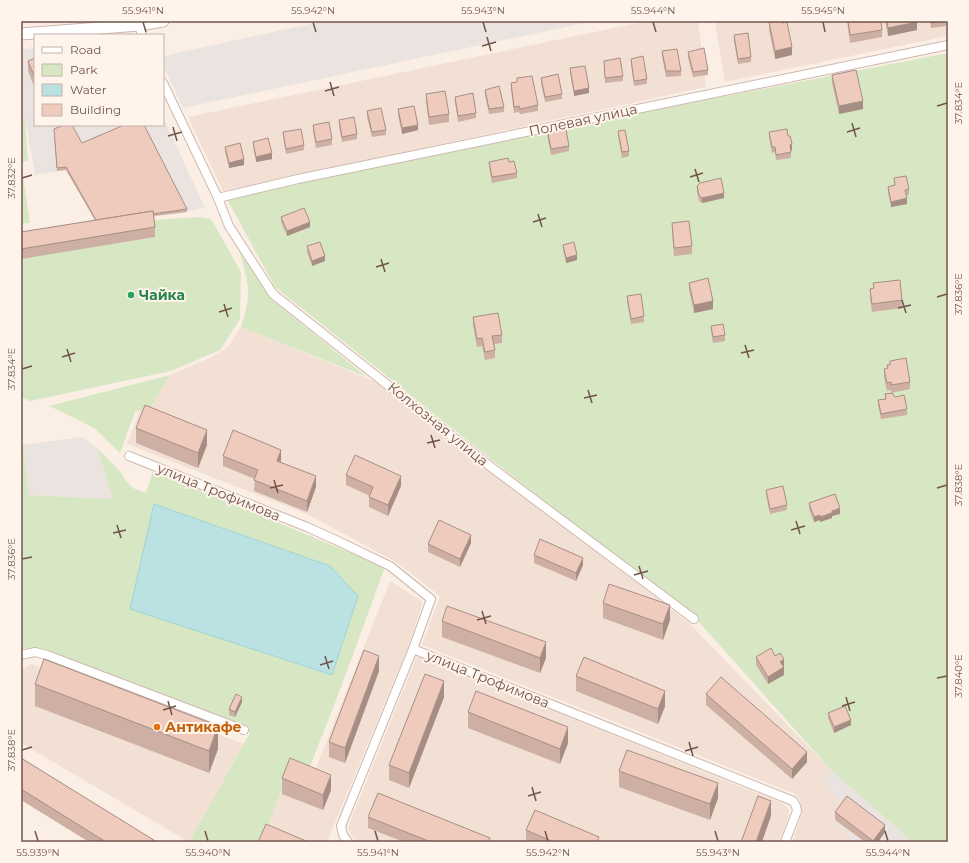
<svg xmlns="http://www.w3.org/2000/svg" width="969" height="863" font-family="Montserrat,sans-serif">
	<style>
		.residential { fill: #f2e0d4 }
		.industrial { fill: #ebe3df }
		.green { fill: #d7e7c4 }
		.water { fill: #bae2e3; stroke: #a1d3d4 }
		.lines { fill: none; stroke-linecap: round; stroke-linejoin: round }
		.street-casing { stroke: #ceb8af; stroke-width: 10 }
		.secondary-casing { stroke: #d0b7ac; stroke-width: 13 }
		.street { stroke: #fff; stroke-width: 8 }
		.secondary { stroke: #fff; stroke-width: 11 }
		.wall { fill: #ceafa3 }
		.shaded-wall { fill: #a78e85 }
		.building { fill: #efcbbe; stroke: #a78e85 }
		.ticks { fill: none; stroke: #72544c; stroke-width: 1.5 }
		.leisure-dot { fill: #2e9e5b; stroke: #fef4eb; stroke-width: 1.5 }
		.food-dot { fill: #e8710a; stroke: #fef4eb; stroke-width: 1.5 }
		.labels { text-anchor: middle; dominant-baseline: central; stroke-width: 4; stroke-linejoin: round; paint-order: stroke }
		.street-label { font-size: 14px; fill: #72544c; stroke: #fef4eb }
		.leisure-label { font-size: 14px; font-weight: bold; fill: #27864d; stroke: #fef4eb; text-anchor: start }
		.food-label { font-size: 14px; font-weight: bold; fill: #c56008; stroke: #fef4eb; text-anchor: start }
		.neatline { fill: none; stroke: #72544c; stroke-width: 1.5 }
		.ticks-label { font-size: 10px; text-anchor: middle; fill: #72544c }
	</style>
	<rect width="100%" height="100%" fill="#fbefe5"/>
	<g class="residential">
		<path d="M647,21H698L706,87L223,191L188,117Z"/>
		<path d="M715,21H948V36L725,82Z"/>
		<path d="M241,327L374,381L689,623L832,771L913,842H792L802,814L800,801L797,796L793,793L422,645L440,596L396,562L307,514L127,444L140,410L152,406L170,375L212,357L228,347Z"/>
		<path d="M390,581L423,602L408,647L327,842H262L291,763L315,771Z"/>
		<path d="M417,656L782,803L786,806L789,810V815L779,842H360L354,838L350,833L348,827Z"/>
		<path d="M31,664L244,744L189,842L21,743V671Z"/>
	</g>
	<g class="industrial">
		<path d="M324,21H594L183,108L163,65V56Z"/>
		<path d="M35,48V125H163V117L205,208L187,212L97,225L66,170L35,175L26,123L21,122V49Z"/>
		<path d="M82,437L97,448L113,499L29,495L23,445Z"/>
		<path d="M832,771L913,842H853L833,819L843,803L820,780Z"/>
	</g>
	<g class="green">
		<path d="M948,53V842H913L832,771L689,611L617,558L497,464L275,287L227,199L336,172Z"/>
		<path d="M21,119H25L28,161L21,162Z"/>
		<path d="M22,170L30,223L21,224V171Z"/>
		<path d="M199,217L211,219L241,272L240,319L220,350L171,371L30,401L21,397V240L153,220Z"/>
		<path d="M239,251L271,299L367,377L241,327C244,317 247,307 248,297C249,281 243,265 239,251Z"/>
		<path d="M170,375L152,406L135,412L120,453L95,429L77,419L49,406Z"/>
		<path d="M23,445L29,495L113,499L97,448L120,471L126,481L133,488L146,493L153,471L385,567L340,690L309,769L291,764L262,842H189L250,733L245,728L104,673L33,647L21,649V446Z"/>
	</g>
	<path class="water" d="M154,504L330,566L358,596L332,675L130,609Z"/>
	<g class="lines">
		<g class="street-casing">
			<g id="street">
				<path d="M139,25L142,35"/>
				<path d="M163,83L218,198L229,226L273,294L491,467L694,619"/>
				<path d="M218,198L298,179L948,45"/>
				<path d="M129,456L307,527L340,542L390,566L431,599L413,649L793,801L796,806L797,811L785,842"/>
				<path d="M21,655L35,652L47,655L244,730"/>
				<path d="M348,842L343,835L341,826L413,649"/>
			</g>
		</g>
		<g class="secondary-casing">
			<path id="secondary" d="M21,34L139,25L163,21"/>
		</g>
		<use href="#street" class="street"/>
		<use href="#secondary" class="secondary"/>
	</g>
	<g class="wall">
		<path d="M21,21H39V22L21,23Z"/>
		<path d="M847,21H881L882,30V37L850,43Z"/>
		<path d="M885,21H917V30L888,36Z"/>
		<path d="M930,21H946V26L931,28Z"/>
		<path d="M769,22L792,55L775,59L769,30Z"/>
		<path d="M734,35L751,57V62L738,64L734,41Z"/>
		<path d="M662,51L681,71V76L666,77L662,56Z"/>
		<path d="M688,52L708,70V75L693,77L688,57Z"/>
		<path d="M35,58V89L28,71V61Z"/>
		<path d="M631,59L647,79V84L634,86L631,64Z"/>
		<path d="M604,61L623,76V81L605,83Z"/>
		<path d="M570,68L589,93L574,96L570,73Z"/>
		<path d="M832,75L863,109L839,114L832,83Z"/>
		<path d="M517,78L538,105V111L520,114L519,112L514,113L511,89V83L517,82Z"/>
		<path d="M541,78L562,94V99L545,102L541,83Z"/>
		<path d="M485,90L504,107V112L489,114L485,95Z"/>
		<path d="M426,94L449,114V122L429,125L426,102Z"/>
		<path d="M455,97L476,113V118L458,122L455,102Z"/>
		<path d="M398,109L418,130L402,134L398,115Z"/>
		<path d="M367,111L386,130V135L372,137L367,117Z"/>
		<path d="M339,120L357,134V139L342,142L339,126Z"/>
		<path d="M313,125L332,139V145L316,148L313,131Z"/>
		<path d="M547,129L569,146V151L551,155L547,134Z"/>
		<path d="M618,131L629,151V156L622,158L618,136Z"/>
		<path d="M54,132L82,143L187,209V212L154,216L155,227V237L21,259V232L95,220L66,170L57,171Z"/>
		<path d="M283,132L304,145V150L286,154L283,137Z"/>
		<path d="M769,132L788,136L792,150H791V158L776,160L775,152L772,153L769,138Z"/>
		<path d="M253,142L272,159L256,162L253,147Z"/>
		<path d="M225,147L244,165L229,168L225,152Z"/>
		<path d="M489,162H509L517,173V178L492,183L489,167Z"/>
		<path d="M894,178L909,189V195H906L907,204L891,207L888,192V187L894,186Z"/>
		<path d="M697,186L724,198L702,203L699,201L697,191Z"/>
		<path d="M281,217L310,227L287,236L281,222Z"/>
		<path d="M672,223L692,246V254L674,256L672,231Z"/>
		<path d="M563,245L577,260L566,263L563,250Z"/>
		<path d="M307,246L325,261L312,266L307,252Z"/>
		<path d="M689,283L713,309L694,313L689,290Z"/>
		<path d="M873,283L902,300V308L872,312L870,297V289L873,288Z"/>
		<path d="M627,296L644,316V322L631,324L627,301Z"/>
		<path d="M473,317L502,335V343L494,344L495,350V358L485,360L482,346L477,347L473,325Z"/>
		<path d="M711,326L725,335V341L713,343L711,331Z"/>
		<path d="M890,361L910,382V389L891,393V390L887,391L884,377V369L887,368V365H890Z"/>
		<path d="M885,394L895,397L907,409V415L881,419L878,405V400L885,399Z"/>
		<path d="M136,428L207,445L198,468L136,443Z"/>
		<path d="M223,456L281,460V462L316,487L307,512L254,491L255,479L223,466Z"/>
		<path d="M346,475L401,486L388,516L369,507V497L370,496L346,485Z"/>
		<path d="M766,490L787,505V510L770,514L766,495Z"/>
		<path d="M809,503L840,514L832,516V518L820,522V520L814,522L809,509Z"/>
		<path d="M471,543L460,567L428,552V544Z"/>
		<path d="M534,555L583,565L576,581L534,563Z"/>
		<path d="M603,603L670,620L663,640L603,618Z"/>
		<path d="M442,621L546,658L540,673L442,637Z"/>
		<path d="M775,656L784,667V675L768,684L756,665V657Z"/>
		<path d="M379,671L345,763L329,757V742Z"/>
		<path d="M576,676L665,706L658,724L576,691Z"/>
		<path d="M35,684L218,749L209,773L35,706Z"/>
		<path d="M706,694L807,762L792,779L706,705Z"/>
		<path d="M444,697L409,788L389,780V765Z"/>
		<path d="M242,702L235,717L229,715V709Z"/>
		<path d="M468,712L568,743L560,764L468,728Z"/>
		<path d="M828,713L851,725L834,733L828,718Z"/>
		<path d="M21,758L157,842H89L21,800Z"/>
		<path d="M619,771L718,798L710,820L619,787Z"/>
		<path d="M282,778L331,790L323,810L282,794Z"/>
		<path d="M835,812L885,832L878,842H865L835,820Z"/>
		<path d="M368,817L490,842H404L368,828Z"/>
		<path d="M526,830L599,842H526Z"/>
	</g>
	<g class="shaded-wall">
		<path d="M917,22V30L888,36V28Z"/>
		<path d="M792,47V55L775,59V51Z"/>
		<path d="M589,88V93L574,96V91Z"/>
		<path d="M863,101V109L839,114V106Z"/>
		<path d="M418,125V130L402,134V128Z"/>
		<path d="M792,144V150L790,151V145Z"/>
		<path d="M272,153V159L256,162V157Z"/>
		<path d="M244,159V165L229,168V163Z"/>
		<path d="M724,193V198L702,203V198Z"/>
		<path d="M907,198V204L891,207V202Z"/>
		<path d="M310,222V227L287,236V231Z"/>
		<path d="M577,255V260L566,263V258Z"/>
		<path d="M325,256V261L312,266V261Z"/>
		<path d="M713,301V309L694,313V305Z"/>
		<path d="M207,430V445L198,468V453Z"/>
		<path d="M281,450V460L277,471V461Z"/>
		<path d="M316,476V487L307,512V501Z"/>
		<path d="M401,476V486L388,516V505Z"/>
		<path d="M840,508V514L832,516V518L820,522V517L832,511Z"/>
		<path d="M820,515V520L814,522V517Z"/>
		<path d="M471,535V543L460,567V559Z"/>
		<path d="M583,558V565L576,581V573Z"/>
		<path d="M670,605V620L663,640V624Z"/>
		<path d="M546,642V658L540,673V658Z"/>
		<path d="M379,656V671L345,763V748Z"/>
		<path d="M784,659V675L768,684V677L780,662Z"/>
		<path d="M444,681V697L409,788V773Z"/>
		<path d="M665,691V706L658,724V709Z"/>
		<path d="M242,697V702L235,717V712Z"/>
		<path d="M851,720V725L834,733V727Z"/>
		<path d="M218,726V749L209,773V751Z"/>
		<path d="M568,727V743L560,764V749Z"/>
		<path d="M807,752V762L792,779V769Z"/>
		<path d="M331,775V790L323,810V795Z"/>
		<path d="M718,783V798L710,820V804Z"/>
		<path d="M771,801V816L762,842H756Z"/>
		<path d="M885,825V832L878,842H873V841Z"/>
	</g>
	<g class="building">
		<path d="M775,21H781L782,23L787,22L792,47L775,51L769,22Z"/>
		<path d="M848,21H881L882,30L850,35Z"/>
		<path d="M887,21H917V22L888,28Z"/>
		<path d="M931,21H943L931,23Z"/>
		<path d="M748,33L751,57L738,59L734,35Z"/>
		<path d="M704,48L708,70L693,72L688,52Z"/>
		<path d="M677,49L681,71H666L662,51Z"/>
		<path d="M643,56L647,79L634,81L631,59Z"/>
		<path d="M35,58V78L28,61Z"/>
		<path d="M620,58L623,76L605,78L604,61Z"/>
		<path d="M585,66L589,88L574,91L570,68Z"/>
		<path d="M856,70L863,101L839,106L832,75Z"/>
		<path d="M558,74L562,94L545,97L541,78Z"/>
		<path d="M532,76L538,105L520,109L519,106L514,107L511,83L517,82V78Z"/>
		<path d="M499,86L504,107L489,109L485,90Z"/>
		<path d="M445,91L449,114L429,117L426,94Z"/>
		<path d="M473,93L476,113L458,116L455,97Z"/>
		<path d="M414,106L418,125L402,128L398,109Z"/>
		<path d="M381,108L386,130L372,132L367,111Z"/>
		<path d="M354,117L357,134L342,137L339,120Z"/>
		<path d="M329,122L332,139L316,142L313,125Z"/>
		<path d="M64,125H72L82,143L124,125H144L187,209L153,214V211L96,220L66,167L57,168L54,129Z"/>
		<path d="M565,125L569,146L551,149L547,129Z"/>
		<path d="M301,129L304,145L286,149L283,132Z"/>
		<path d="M787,129L788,136H790L792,144L790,145L791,152L776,155L775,147H772L769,132Z"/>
		<path d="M625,130L629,151L622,152L618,131Z"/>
		<path d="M268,138L272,153L256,157L253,142Z"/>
		<path d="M240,143L244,159L229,163L225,147Z"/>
		<path d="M508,158L509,162L514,161L517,173L492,177L489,162Z"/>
		<path d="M906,176L909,189L905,190L907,198L891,202L888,187L895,185L894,178Z"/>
		<path d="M721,178L724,193L702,198L699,196L697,186L700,183Z"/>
		<path d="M304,208L310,222L287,231L281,217Z"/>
		<path d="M153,211L155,227L21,249V232Z"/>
		<path d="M689,221L692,246L674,248L672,223Z"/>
		<path d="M320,242L325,256L312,261L307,246Z"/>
		<path d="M574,242L577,255L566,258L563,245Z"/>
		<path d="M708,278L713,301L694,305L689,283Z"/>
		<path d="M900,280L902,300L872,304L870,289L874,288L873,283Z"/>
		<path d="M641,294L644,316L631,319L627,296Z"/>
		<path d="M498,313L502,335L492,336L495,350L485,352L482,338L477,339L473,317Z"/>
		<path d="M723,324L725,335L713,337L711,326Z"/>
		<path d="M906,358L910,382L891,385V382L887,383L884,369L888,368L887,365H890V361Z"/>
		<path d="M892,393L895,397L904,395L907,409L881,414L878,400L886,399L885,394Z"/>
		<path d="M145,405L207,430L198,453L136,428Z"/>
		<path d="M233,430L281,450L277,461L316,476L307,501L254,480L258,470L223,456Z"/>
		<path d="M355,455L401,476L388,505L369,497L373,487L346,475Z"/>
		<path d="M783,486L787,505L770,509L766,490Z"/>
		<path d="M835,494L840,508L832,511V513L820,517V515L814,517L809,503Z"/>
		<path d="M439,520L471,535L460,559L428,544Z"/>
		<path d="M540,539L583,558L576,573L534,555Z"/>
		<path d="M609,584L670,605L663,624L603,603Z"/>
		<path d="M447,606L546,642L540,658L442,621Z"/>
		<path d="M771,648L775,656L780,653L784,659L780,662L784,667L768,677L756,657Z"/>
		<path d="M364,650L379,656L345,748L329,742Z"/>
		<path d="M584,657L665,691L658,709L576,676Z"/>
		<path d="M44,659L218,726L209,751L35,684Z"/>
		<path d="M425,674L444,681L409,773L389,765Z"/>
		<path d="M721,677L807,752L792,769L706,694Z"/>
		<path d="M476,691L568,727L560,749L468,712Z"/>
		<path d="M236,694L242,697L235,712L229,709Z"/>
		<path d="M845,706L851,720L834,727L828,713Z"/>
		<path d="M627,750L718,783L710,804L619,771Z"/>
		<path d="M21,758L157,842H106L21,789Z"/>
		<path d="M290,758L331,775L323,795L282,778Z"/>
		<path d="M378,793L490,838L488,842H431L368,817Z"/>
		<path d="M758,796L771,801L756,842H741Z"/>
		<path d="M847,796L885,825L873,841L835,812Z"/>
		<path d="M535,810L599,837L597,842H554L526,830Z"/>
		<path d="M266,824L306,841L305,842H258Z"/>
	</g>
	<path class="ticks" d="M143,22L146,32M313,22L316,32M483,22L486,32M653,22L656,32M823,22L825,32M487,37L491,51M482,46L496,42M330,82L334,96M325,91L339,87M937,106L947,103M852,123L856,137M173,127L177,141M847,132L860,128M168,136L182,132M695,169L699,182M690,177L703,173M22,178L32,175M538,214L542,227M533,222L546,218M381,259L385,272M376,267L389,263M937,297L947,294M902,300L906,313M224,304L228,317M898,308L911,305M219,312L232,308M745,345L749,358M67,349L71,362M741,353L754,350M62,357L75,353M22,369L32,366M588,390L592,403M584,398L597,395M431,435L435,448M427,443L440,440M274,480L278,493M270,488L283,485M937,488L947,485M796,521L800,534M117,525L121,538M791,530L805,526M113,533L126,530M22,559L32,557M639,566L643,579M634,575L648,571M482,611L486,624M477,620L491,616M325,656L329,669M320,665L333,661M937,678L947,676M846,697L850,711M168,701L172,715M842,706L855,702M163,710L176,706M689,742L693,756M22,750L32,747M685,751L698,747M532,787L536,801M528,796L541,792M35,831L38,841M205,831L208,841M375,831L378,841M545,831L548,841M715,831L718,841M885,831L888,841"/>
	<circle class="leisure-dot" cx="131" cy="295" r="4"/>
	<circle class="food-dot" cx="157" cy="727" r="4"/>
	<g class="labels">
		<g class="street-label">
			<text transform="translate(583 120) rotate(-12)">Полевая улица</text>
			<text transform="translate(438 424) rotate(39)">Колхозная улица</text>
			<text transform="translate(219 492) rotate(22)">улица Трофимова</text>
			<text transform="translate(488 679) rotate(22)">улица Трофимова</text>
		</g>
		<g class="leisure-label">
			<text x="139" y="295">Чайка</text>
		</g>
		<g class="food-label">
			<text x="165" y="727">Антикафе</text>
		</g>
	</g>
	<rect width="969" height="863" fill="none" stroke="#fef4eb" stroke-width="44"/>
	<rect x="34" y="34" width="130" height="92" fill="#fef4eb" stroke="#c6b4ab"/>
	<rect x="42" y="47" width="20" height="6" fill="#ffffff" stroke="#c6b4ab"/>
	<text x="70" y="54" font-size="12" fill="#72544c">Road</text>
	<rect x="42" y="64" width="20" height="12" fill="#d7e7c4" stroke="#c6b4ab"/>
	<text x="70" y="74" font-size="12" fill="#72544c">Park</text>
	<rect x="42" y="84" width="20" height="12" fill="#bae2e3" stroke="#c6b4ab"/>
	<text x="70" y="94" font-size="12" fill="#72544c">Water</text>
	<rect x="42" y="104" width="20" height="12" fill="#efcbbe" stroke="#c6b4ab"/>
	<text x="70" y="114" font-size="12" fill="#72544c">Building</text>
	<rect x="22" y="22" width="925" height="819" class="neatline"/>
	<g class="ticks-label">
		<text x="143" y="14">55.941°N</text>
		<text x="313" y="14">55.942°N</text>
		<text x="483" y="14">55.943°N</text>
		<text x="653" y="14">55.944°N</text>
		<text x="823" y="14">55.945°N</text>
		<text transform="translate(958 103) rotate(-90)" y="4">37.834°E</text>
		<text transform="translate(11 178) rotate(-90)" y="4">37.832°E</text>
		<text transform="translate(958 294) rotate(-90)" y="4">37.836°E</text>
		<text transform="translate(11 369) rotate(-90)" y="4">37.834°E</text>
		<text transform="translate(958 485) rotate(-90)" y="4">37.838°E</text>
		<text transform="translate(11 559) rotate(-90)" y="4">37.836°E</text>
		<text transform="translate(958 676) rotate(-90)" y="4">37.840°E</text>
		<text transform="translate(11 750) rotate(-90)" y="4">37.838°E</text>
		<text x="38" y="856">55.939°N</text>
		<text x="208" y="856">55.940°N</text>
		<text x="378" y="856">55.941°N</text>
		<text x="548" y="856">55.942°N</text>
		<text x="718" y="856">55.943°N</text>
		<text x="888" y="856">55.944°N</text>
	</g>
</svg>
